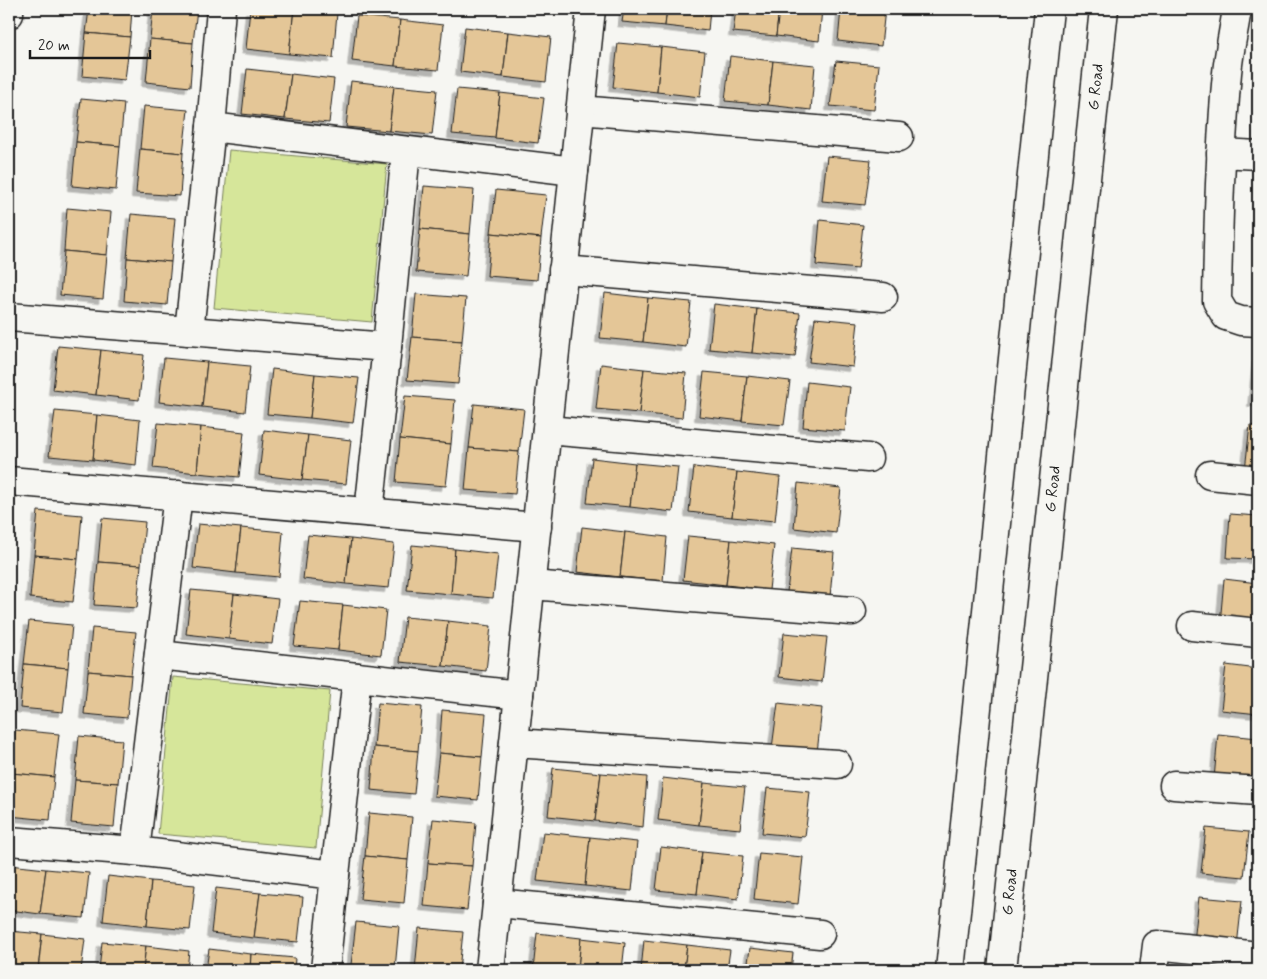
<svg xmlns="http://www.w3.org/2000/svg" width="1267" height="979" font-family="Mynerve,sans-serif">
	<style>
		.green { fill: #d6e69a; stroke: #79815b }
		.building { fill: #e4c697; stroke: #1c1c1c; filter: url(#shadow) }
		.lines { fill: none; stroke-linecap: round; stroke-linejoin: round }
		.minor-casing { stroke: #1c1c1c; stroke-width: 31 }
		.tertiary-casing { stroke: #1c1c1c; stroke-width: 31 }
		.minor { stroke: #f6f6f2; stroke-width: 28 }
		.tertiary { stroke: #f6f6f2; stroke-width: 28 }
		.labels { text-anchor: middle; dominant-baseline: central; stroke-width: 4; stroke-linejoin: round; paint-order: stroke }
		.street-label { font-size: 16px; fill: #1c1c1c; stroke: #f6f6f2 }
	</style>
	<defs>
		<filter id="shadow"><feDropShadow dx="-4.5" dy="4.5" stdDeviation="0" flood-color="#0004"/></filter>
	</defs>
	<rect width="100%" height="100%" fill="#f6f6f2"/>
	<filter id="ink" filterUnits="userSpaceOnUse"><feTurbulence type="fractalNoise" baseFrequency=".02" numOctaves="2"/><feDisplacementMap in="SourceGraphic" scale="10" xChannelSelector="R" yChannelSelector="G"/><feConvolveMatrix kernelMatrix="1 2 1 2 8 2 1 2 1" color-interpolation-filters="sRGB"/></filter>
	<g filter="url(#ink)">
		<g class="green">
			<path d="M229,150L387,164L372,322L214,308Z"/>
			<path d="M173,677L330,691L316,848L158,834Z"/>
		</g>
		<g class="building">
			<path d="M89,9H132L130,37L86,33Z"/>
			<path d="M153,9H197L193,43L150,39Z"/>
			<path d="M250,9H294L289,54L246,49Z"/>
			<path d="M294,9L337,13L333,58L289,54Z"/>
			<path d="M624,9H667L665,26L622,22Z"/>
			<path d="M667,9H710L708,31L665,26Z"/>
			<path d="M736,9H779L776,36L733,32Z"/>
			<path d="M779,9H822L819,41L776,36Z"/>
			<path d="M841,9H885L881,46L838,41Z"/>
			<path d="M357,16L400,20L395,66L352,61Z"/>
			<path d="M400,20L443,25L438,70L395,66Z"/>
			<path d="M465,27L508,32L503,77L460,72Z"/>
			<path d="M508,32L551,37L546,82L503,77Z"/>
			<path d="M86,33L130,37L125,80L82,76Z"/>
			<path d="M150,39L193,43L190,87L146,82Z"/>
			<path d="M618,43L661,47L657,92L613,87Z"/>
			<path d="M661,47L705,52L700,97L657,92Z"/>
			<path d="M730,56L773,61L768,105L725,101Z"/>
			<path d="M773,61L815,65L811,110L768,105Z"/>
			<path d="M836,61L879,65L874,110L830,106Z"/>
			<path d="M247,69L291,74L285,119L242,114Z"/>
			<path d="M291,74L334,79L329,123L285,119Z"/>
			<path d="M351,81L394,86L389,131L346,127Z"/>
			<path d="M394,86L437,90L432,135L389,131Z"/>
			<path d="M457,89L500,93L495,138L452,134Z"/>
			<path d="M500,93L544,98L538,143L495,138Z"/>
			<path d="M81,99L124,103L120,146L76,142Z"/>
			<path d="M144,106L188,110L183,153L140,149Z"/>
			<path d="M76,142L120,146L116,190L72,186Z"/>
			<path d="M140,149L183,153L180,196L136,193Z"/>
			<path d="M827,156L871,160L865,205L822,201Z"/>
			<path d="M424,186L474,190L470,234L420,229Z"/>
			<path d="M496,190L546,195L541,238L491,233Z"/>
			<path d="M67,208L111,212L107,255L64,251Z"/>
			<path d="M131,214L175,218L171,262L127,258Z"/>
			<path d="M820,220L863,225L858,269L816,265Z"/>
			<path d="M420,229L470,234L466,276L416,272Z"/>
			<path d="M491,233L541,238L537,280L487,276Z"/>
			<path d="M64,251L107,255L103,299L60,295Z"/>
			<path d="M127,258L171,262L167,305L124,301Z"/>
			<path d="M605,293L648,298L643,342L600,338Z"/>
			<path d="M416,294L466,298L462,341L412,337Z"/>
			<path d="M648,298L691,302L686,347L643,342Z"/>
			<path d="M714,304L757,309L752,353L709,349Z"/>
			<path d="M757,309L800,313L795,357L752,353Z"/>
			<path d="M815,318L858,322L853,367L809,362Z"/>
			<path d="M412,337L462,341L458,384L407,380Z"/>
			<path d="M58,346L101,350L96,395L53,390Z"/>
			<path d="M101,350L144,355L139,400L96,395Z"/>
			<path d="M1257,357H1258V402H1252Z"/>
			<path d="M164,358L207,362L202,407L159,402Z"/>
			<path d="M207,362L250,366L245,412L202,407Z"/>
			<path d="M601,364L644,369L639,413L596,409Z"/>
			<path d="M272,369L315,374L310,418L267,414Z"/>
			<path d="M644,369L686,373L682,418L639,413Z"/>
			<path d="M704,372L747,376L742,421L699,416Z"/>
			<path d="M315,374L359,378L353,423L310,418Z"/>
			<path d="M747,376L790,381L784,425L742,421Z"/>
			<path d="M807,382L850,387L845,431L803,427Z"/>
			<path d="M405,396L455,400L451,444L400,439Z"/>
			<path d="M474,404L524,409L519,452L469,448Z"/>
			<path d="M55,411L97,415L93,460L49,456Z"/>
			<path d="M97,415L140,420L136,465L93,460Z"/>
			<path d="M158,423L201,427L197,473L153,468Z"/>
			<path d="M1250,425L1258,426V472L1245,470Z"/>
			<path d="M201,427L244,432L239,477L197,473Z"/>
			<path d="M264,430L308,435L302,480L259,475Z"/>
			<path d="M308,435L351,440L346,484L302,480Z"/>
			<path d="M400,439L451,444L446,486L396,482Z"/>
			<path d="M469,448L519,452L515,494L465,490Z"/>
			<path d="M592,458L635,463L630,507L587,503Z"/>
			<path d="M635,463L678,467L673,512L630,507Z"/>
			<path d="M694,467L737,472L732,517L689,512Z"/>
			<path d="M737,472L780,477L775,521L732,517Z"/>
			<path d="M798,483L841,488L836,533L794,528Z"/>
			<path d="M38,511L82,515L78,559L34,555Z"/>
			<path d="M1230,514L1258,516V559L1227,558Z"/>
			<path d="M102,518L145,522L141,565L98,562Z"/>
			<path d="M198,524L241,528L236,573L193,568Z"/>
			<path d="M582,527L625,532L620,577L577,572Z"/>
			<path d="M241,528L283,532L279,577L236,573Z"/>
			<path d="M625,532L667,537L663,581L620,577Z"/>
			<path d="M308,535L351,539L346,584L303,579Z"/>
			<path d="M688,536L731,540L726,585L683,580Z"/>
			<path d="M351,539L394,544L389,588L346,584Z"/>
			<path d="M731,540L774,545L769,590L726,585Z"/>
			<path d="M412,545L455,549L451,594L407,590Z"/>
			<path d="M792,548L834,552L830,597L787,592Z"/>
			<path d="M455,549L498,554L493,598L451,594Z"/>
			<path d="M34,555L78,559L73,602L30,598Z"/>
			<path d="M98,562L141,565L137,608L94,605Z"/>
			<path d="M1224,579L1258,583L1256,625L1220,624Z"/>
			<path d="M191,590L234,594L229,639L186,634Z"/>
			<path d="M234,594L278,599L272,644L229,639Z"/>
			<path d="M300,601L343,605L338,650L294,646Z"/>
			<path d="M343,605L386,610L381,655L338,650Z"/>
			<path d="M405,617L448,621L443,666L400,662Z"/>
			<path d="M29,621L72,625L68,668L24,664Z"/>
			<path d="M448,621L491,626L486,671L443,666Z"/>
			<path d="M92,628L136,632L131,675L88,671Z"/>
			<path d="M784,633L827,637L822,682L779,677Z"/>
			<path d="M24,664L68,668L63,712L20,708Z"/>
			<path d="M1226,665L1258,669V714L1221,710Z"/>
			<path d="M88,671L131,675L127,718L84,714Z"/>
			<path d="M378,703L422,707L418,751L374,747Z"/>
			<path d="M778,703L822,708L817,753L772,748Z"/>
			<path d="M442,710L486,714L482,757L439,753Z"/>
			<path d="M15,730L59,734L54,777L11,773Z"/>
			<path d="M1218,734L1258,738L1257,783L1214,779Z"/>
			<path d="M79,736L122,740L118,783L75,780Z"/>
			<path d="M374,747L418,751L414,794L371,790Z"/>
			<path d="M439,753L482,757L478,800L434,796Z"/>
			<path d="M553,768L601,773L595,821L548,816Z"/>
			<path d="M11,773L54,777L50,820L9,816Z"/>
			<path d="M601,773L647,777L643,827L595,821Z"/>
			<path d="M663,778L704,783L699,825L658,820Z"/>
			<path d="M75,780L118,783L114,827L71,823Z"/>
			<path d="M704,783L745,787L740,829L699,825Z"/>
			<path d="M767,788L810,792L805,837L762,833Z"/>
			<path d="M369,813L412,817L408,860L365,856Z"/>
			<path d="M433,819L476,823L472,866L428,863Z"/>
			<path d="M1206,828L1249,832L1244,877L1201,873Z"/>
			<path d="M543,832L590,837L585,886L537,881Z"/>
			<path d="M590,837L637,842L632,891L585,886Z"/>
			<path d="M661,847L702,852L697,894L656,890Z"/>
			<path d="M702,852L743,856L738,899L697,894Z"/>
			<path d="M759,853L803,857L798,904L754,899Z"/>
			<path d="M365,856L408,860L404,903L360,899Z"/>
			<path d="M428,863L472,866L467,910L424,906Z"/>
			<path d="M9,865L46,869L40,914L9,910Z"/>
			<path d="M46,869L89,873L84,918L40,914Z"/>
			<path d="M108,876L151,881L147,926L103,921Z"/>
			<path d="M151,881L195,885L190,930L147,926Z"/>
			<path d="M216,888L260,893L254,938L211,933Z"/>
			<path d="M260,893L303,897L298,942L254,938Z"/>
			<path d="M1199,897L1242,901L1237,946L1194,942Z"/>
			<path d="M356,922L399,926L395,969L351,965Z"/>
			<path d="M419,928L463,932L459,970H415Z"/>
			<path d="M9,931L42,934L38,970H9Z"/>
			<path d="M537,933L581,938L578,970H533Z"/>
			<path d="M42,934L85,939L81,970H38Z"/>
			<path d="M581,938L625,943L622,970H578Z"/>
			<path d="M644,940L687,945L684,970H641Z"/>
			<path d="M102,942L146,946L143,970H99Z"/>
			<path d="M687,945L730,950L727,970H684Z"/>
			<path d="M146,946L189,951L187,970H143Z"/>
			<path d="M750,948L793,953L791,970H747Z"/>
			<path d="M209,949L251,954L250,970H206Z"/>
			<path d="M251,954L295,958L294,970H250Z"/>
			<path d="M351,965L395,969V970H351Z"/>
		</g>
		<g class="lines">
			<g class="minor-casing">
				<g id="minor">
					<path d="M221,9L211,127L574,171"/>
					<path d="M1237,9C1234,30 1229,51 1227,73C1220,149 1218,225 1217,301L1226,316L1241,321L1258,322"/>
					<path d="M9,14V9"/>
					<path d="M580,110L899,137"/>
					<path d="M1221,153L1258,155"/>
					<path d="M563,270L883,297"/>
					<path d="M9,317L189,331L211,127"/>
					<path d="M189,331L387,347L369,512"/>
					<path d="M387,347L406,151"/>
					<path d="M547,430L868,458"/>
					<path d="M1210,475L1258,480"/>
					<path d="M9,481L537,527"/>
					<path d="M178,495L135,851L335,875L325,970"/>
					<path d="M531,585L852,611"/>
					<path d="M1192,626L1258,633"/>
					<path d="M159,655L519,695"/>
					<path d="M514,743L837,764"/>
					<path d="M1174,785L1258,791"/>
					<path d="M9,841L135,851"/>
					<path d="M335,875L357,677"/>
					<path d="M497,903L820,934"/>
					<path d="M490,970L591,9"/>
					<path d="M1154,970L1157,945L1258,956"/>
				</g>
			</g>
			<g class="tertiary-casing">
				<g id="tertiary">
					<path d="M950,970L1049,9"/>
					<path d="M1002,970L1104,9"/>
				</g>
			</g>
			<use href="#minor" class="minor"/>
			<use href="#tertiary" class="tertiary"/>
		</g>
	</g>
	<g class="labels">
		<g class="street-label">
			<text transform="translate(1096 87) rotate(-84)">G Road</text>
			<text transform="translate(1053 489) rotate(-84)">G Road</text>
			<text transform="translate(1010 892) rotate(-84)">G Road</text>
		</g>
	</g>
	<rect width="1267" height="979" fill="none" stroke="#f6f6f2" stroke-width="30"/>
	<rect x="15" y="15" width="1237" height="949" fill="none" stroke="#1c1c1c" stroke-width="2" filter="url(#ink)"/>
	<path d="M30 50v8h120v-8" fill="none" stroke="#1c1c1c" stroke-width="2.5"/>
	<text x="38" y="50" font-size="15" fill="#1c1c1c" stroke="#f6f6f2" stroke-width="4" paint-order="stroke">20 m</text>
</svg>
